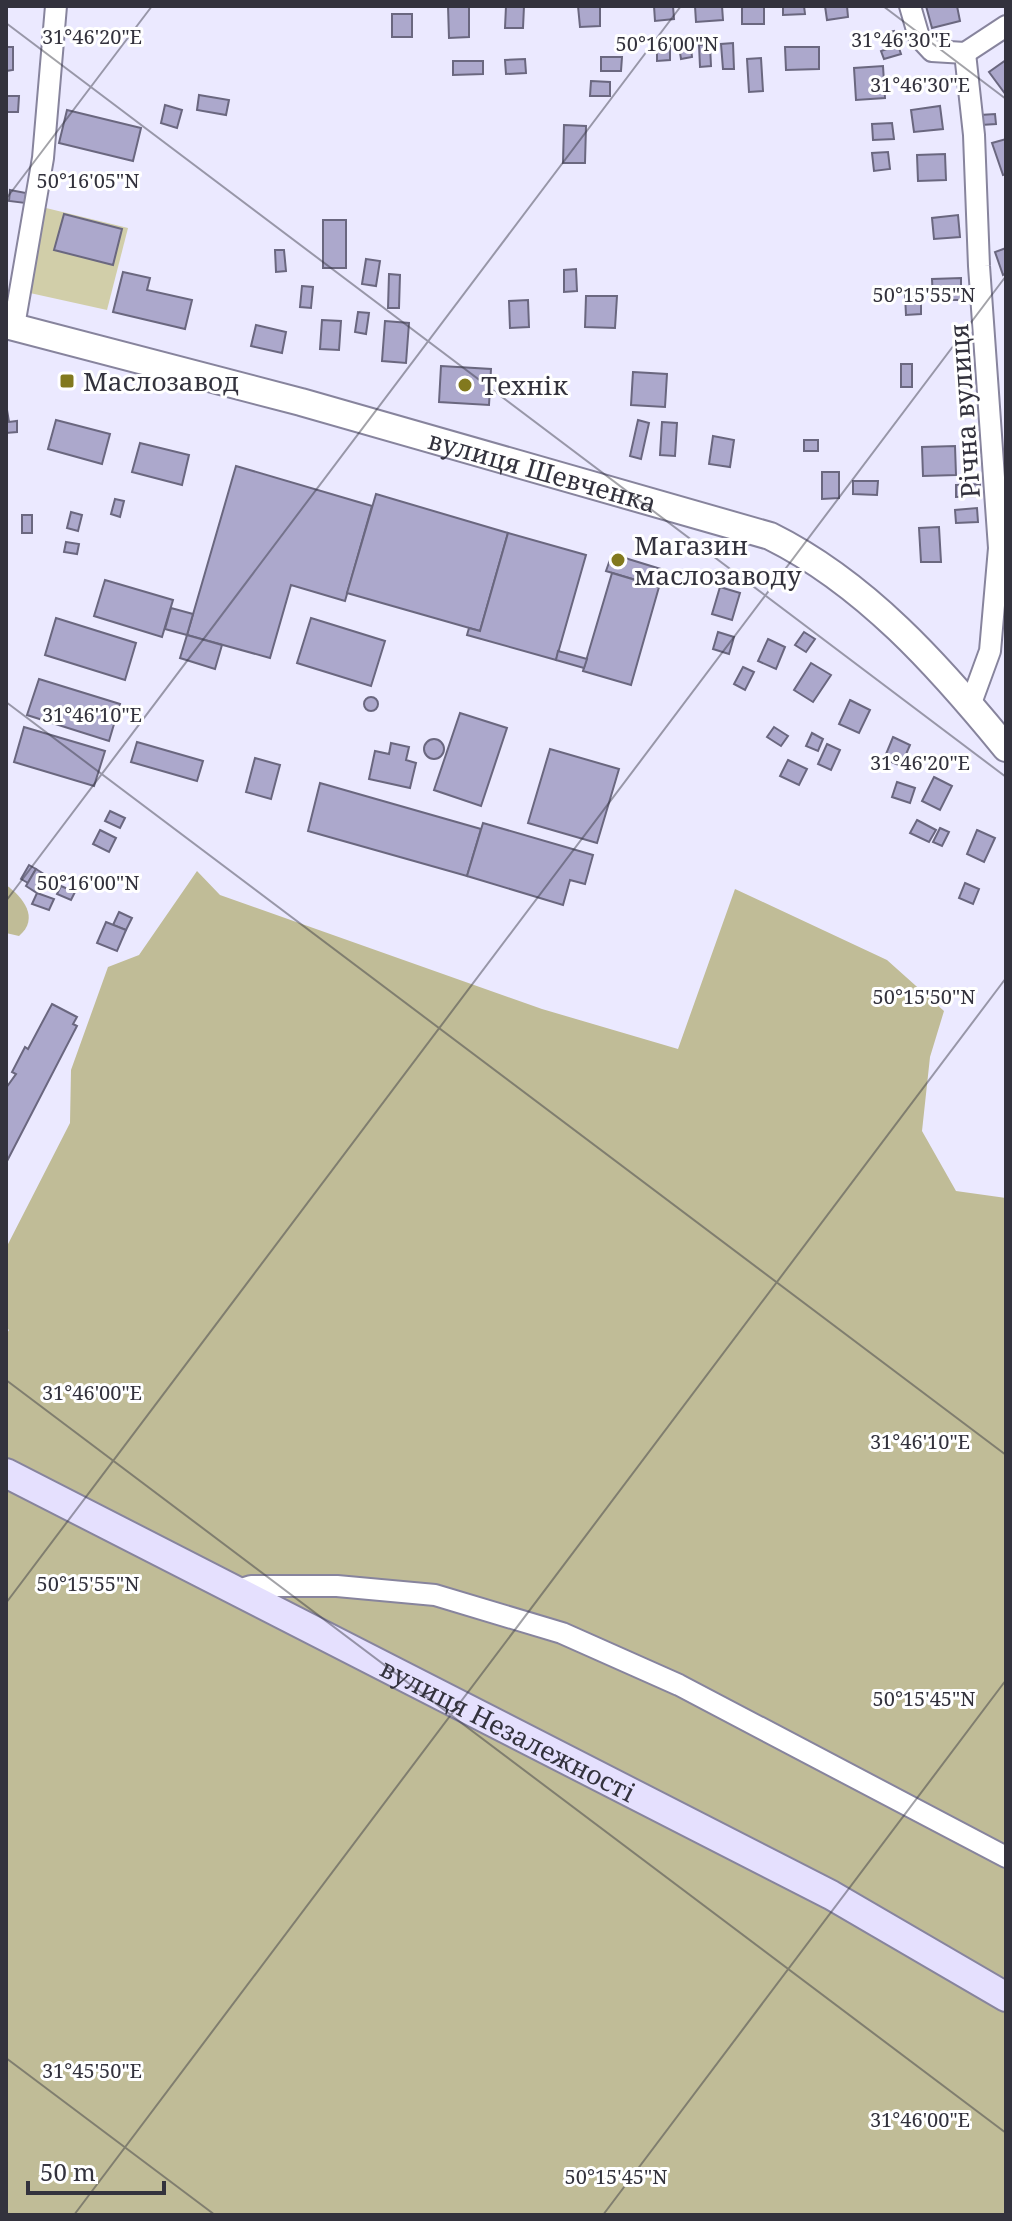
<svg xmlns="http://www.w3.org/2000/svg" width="1012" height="2221" font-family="'Noto Serif',serif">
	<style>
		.green { fill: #d1cea9 }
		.forest { fill: #c0bc97 }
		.building { fill: #aca8cc; stroke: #6a677f; stroke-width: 2 }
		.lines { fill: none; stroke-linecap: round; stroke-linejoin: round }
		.minor-casing { stroke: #87849d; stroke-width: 24 }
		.tertiary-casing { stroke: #87849d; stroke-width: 30 }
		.secondary-casing { stroke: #87849d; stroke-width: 32 }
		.minor { stroke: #fff; stroke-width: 20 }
		.tertiary { stroke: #fff; stroke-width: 26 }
		.secondary { stroke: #e5e0fe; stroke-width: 28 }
		.ticks { fill: none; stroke: #33323d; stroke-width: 2; stroke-opacity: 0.45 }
		.poi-dot { fill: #82791e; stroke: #fff; stroke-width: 3 }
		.labels { text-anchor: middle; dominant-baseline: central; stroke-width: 6; stroke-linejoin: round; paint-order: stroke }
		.poi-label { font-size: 26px; fill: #33323d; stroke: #fff; text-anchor: start }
		.street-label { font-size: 26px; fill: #33323d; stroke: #fff }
		.ticks-label { font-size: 20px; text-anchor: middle; fill: #33323d; stroke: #fff; stroke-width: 6; stroke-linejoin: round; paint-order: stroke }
	</style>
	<rect width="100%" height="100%" fill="#ebe9ff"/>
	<path class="green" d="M46,208L128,228L107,310L30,293Z"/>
	<g class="forest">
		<path d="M197,871L220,895L542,1009L678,1049L735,889L887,960L944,1011L930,1057L922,1131L956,1191L1006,1198V2215H6V1335L9,1330L6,1327V1248L70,1123L71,1070L108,967L139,955Z"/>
		<path d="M6,885C23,897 40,918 19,936L6,933Z"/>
	</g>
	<g class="building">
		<path d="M448,6H469V37L449,38Z"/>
		<path d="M506,6H524L523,28H505Z"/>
		<path d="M578,6H600V26L580,27Z"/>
		<path d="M654,6H673L674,19L655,21Z"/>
		<path d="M695,6H722L723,20L696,22Z"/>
		<rect x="742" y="6" width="22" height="18"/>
		<path d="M783,6H804L805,14L783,15Z"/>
		<path d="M825,6H847L848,17L827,20Z"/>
		<path d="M926,6H957L960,21L932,28Z"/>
		<rect x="392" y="14" width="20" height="23"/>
		<path d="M894,31L898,45L890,47L886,33Z"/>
		<path d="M690,39L692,57L681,59L678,40Z"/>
		<path d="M657,43H670V60L657,61Z"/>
		<path d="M733,43L734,69H723L721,44Z"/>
		<path d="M699,45H710L711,66L700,67Z"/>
		<path d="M898,45L901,54L884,59L881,51Z"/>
		<path d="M6,47H13V70L6,71Z"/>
		<path d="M785,47H819V69L786,70Z"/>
		<path d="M601,57H622L621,71H601Z"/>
		<path d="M761,58L763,91L749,92L747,59Z"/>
		<path d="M525,59L526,73L506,74L505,60Z"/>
		<path d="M1006,60V95L989,72Z"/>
		<path d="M453,61H483V74L453,75Z"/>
		<path d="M883,66L885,98L856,100L854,68Z"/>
		<path d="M591,81L610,82V96H590Z"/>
		<path d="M199,95L229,100L226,115L197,110Z"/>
		<path d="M6,96H19L18,112H6Z"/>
		<path d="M165,105L182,110L177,128L161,123Z"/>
		<path d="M940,106L943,129L914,132L911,110Z"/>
		<path d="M67,110L141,128L133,161L59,143Z"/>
		<path d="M995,114L996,124L981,125L980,115Z"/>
		<path d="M892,123L894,139L873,140L872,124Z"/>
		<path d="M564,125L586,126L585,163H563Z"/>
		<path d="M1006,139V174L1003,175L992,143Z"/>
		<path d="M888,152L890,169L874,171L872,153Z"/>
		<path d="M945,154L946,180L918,181L917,155Z"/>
		<path d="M10,190L26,193L25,203L9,201Z"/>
		<path d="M64,214L122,229L113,265L54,250Z"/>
		<path d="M958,215L960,237L934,239L932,218Z"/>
		<rect x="323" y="220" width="23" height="48"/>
		<path d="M1006,248V273L1003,275L995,252Z"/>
		<path d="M275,250H284L286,271L276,272Z"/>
		<path d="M366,259L380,261L376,286L362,284Z"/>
		<path d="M576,269L577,291L564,292V270Z"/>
		<path d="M123,272L150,278L147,290L192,300L185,329L113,312Z"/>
		<path d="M389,274L400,275L399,308H388Z"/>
		<path d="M961,278V300H933L932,279Z"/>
		<path d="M302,286L313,287L311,308L300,307Z"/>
		<path d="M921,294V314L906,315L905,295Z"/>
		<path d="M586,296H617L615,328L585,327Z"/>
		<path d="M528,300L529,327L510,328L509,301Z"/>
		<path d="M358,312L369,313L366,334L355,332Z"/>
		<path d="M322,320L341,321L339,350L320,349Z"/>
		<path d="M385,321L409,323L406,363L382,361Z"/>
		<path d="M256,325L286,332L282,353L251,346Z"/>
		<rect x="901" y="364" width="11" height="23"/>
		<path d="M441,366L491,369L489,405L439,402Z"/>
		<path d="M633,372L667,374L665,407L631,405Z"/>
		<path d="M6,404L9,422L17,421V432L6,433Z"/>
		<path d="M56,420L110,434L102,464L48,449Z"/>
		<path d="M638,420L649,423L641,459L630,456Z"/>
		<path d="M662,422L677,423L675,456L660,455Z"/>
		<path d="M713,436L734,440L730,467L709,464Z"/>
		<rect x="804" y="440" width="14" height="11"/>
		<path d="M140,443L189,455L182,485L132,472Z"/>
		<path d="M955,446L956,475L923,476L922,447Z"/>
		<path d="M236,466L372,506L345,601L291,585L270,658L187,635Z"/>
		<path d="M822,472H839V498L822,499Z"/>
		<path d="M853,481H878L877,495L853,494Z"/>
		<path d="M980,484V496L956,497V485Z"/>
		<path d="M376,494L508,533L480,631L347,593Z"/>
		<path d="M115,499L124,501L120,517L111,514Z"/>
		<path d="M977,508L978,522L956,523L955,510Z"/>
		<path d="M71,512L82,515L78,531L67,528Z"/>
		<rect x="22" y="515" width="10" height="18"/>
		<path d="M939,527L941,562H921L919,528Z"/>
		<path d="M508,533L586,555L556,660L467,635L469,628L480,631Z"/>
		<path d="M66,542L79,544L77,554L64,552Z"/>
		<path d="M612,554L664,570L659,587L606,571Z"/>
		<path d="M612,573L659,587L631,685L583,671Z"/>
		<path d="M105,580L173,600L162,637L94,616Z"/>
		<path d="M720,587L740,593L732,620L712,614Z"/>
		<path d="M171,608L193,614L187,635L165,629Z"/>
		<path d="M56,618L136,643L125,680L45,655Z"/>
		<path d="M311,618L385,641L371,686L297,663Z"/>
		<path d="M718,632L734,637L729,654L713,649Z"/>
		<path d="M804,632L815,639L806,652L795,645Z"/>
		<path d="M187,635L222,645L215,669L180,658Z"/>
		<path d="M768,639L785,647L776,669L758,661Z"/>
		<path d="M558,651L587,659L584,668L556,660Z"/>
		<path d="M811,663L831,675L813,702L794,690Z"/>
		<path d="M743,667L754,672L745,690L734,684Z"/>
		<path d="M39,679L120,704L109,741L27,715Z"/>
		<circle cx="371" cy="704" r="7"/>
		<path d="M850,700L870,710L859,733L839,724Z"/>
		<path d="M460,713L507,728L481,806L434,790Z"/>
		<path d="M24,727L105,751L94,786L14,762Z"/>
		<path d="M774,727L788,736L781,746L767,737Z"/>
		<path d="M812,733L823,739L818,751L806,746Z"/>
		<path d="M893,737L910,745L901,766L884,759Z"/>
		<circle cx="434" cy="749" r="10"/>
		<path d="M137,742L203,761L197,781L131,762Z"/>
		<path d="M391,743L409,747L406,760L416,763L410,788L369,779L375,751L389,754Z"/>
		<path d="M827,744L840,750L831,770L818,764Z"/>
		<path d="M550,749L619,769L597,843L528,823Z"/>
		<path d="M255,758L280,765L271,799L246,792Z"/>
		<path d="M788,760L807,769L799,785L780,776Z"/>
		<path d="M934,777L952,786L940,810L922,801Z"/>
		<path d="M897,782L915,788L910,803L892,797Z"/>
		<path d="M320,783L481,829L467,876L308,831Z"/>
		<path d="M110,811L125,818L120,828L105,821Z"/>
		<path d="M917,820L936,830L929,842L910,833Z"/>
		<path d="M483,823L593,855L585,884L570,880L563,905L467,876Z"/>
		<path d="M940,828L949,832L942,846L933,842Z"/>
		<path d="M100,830L116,838L109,852L93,844Z"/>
		<path d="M977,830L995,838L984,862L967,854Z"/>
		<path d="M29,865L36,869L28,883L21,879Z"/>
		<path d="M36,869L47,876L37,893L26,886Z"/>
		<path d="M965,883L979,889L973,904L959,898Z"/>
		<path d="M61,886L75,892L71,900L57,894Z"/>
		<path d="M37,893L54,899L49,910L32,904Z"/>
		<path d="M119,912L132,918L126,930L113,925Z"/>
		<path d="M106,922L126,930L117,951L97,943Z"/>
		<path d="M52,1004L77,1017L73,1024L77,1026L6,1163V1088L16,1074L12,1072L25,1047L28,1049Z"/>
	</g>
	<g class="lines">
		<g class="minor-casing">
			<g id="minor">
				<path d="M910,6L919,37L932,51L965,53"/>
				<path d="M965,53L974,135L979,266L999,548L990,651L971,703"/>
				<path d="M965,53L1006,26"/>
				<path d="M14,326L43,158L56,6"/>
				<path d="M235,1591L251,1586H337L435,1595L562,1633L679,1685L1006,1857"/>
			</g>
		</g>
		<g class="tertiary-casing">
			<g id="tertiary">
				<path id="s1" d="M6,325L301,402L770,536C865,583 939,666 1006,748"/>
			</g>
		</g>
		<g class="secondary-casing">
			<g id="secondary">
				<path id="s2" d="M6,1473L831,1895L1006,1997"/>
			</g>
		</g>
		<use href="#minor" class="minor"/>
		<use href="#tertiary" class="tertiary"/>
		<use href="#secondary" class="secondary"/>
	</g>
	<path class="ticks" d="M883,6L1006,99M6,23L1006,777M6,199L152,6M6,702L1006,1455M6,901L681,6M6,1380L1006,2133M6,1603L1006,276M6,2058L215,2215M74,2215L1006,978M603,2215L1006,1680"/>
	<g class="poi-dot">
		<rect x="59" y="373" width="16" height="16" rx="4"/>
		<circle cx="465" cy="385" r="8"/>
		<circle cx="618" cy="560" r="8"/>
	</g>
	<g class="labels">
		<g class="poi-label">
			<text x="83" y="381">Маслозавод</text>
			<text x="481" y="385">Технік</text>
			<text x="634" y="545">Магазин<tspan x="634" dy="30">маслозаводу</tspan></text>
		</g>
		<g class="street-label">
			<text transform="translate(964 411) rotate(-94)">Річна вулиця</text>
			<text stroke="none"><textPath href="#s1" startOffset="556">вулиця Шевченка</textPath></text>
			<text stroke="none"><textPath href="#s2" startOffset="564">вулиця Незалежності</textPath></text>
		</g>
	</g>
	<g class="ticks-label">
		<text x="92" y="44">31°46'20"E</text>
		<text x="901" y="47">31°46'30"E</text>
		<text x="667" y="51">50°16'00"N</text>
		<text x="920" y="92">31°46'30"E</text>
		<text x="88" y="188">50°16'05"N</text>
		<text x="924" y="302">50°15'55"N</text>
		<text x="92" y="722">31°46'10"E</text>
		<text x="920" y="770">31°46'20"E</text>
		<text x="88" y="890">50°16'00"N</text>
		<text x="924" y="1004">50°15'50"N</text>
		<text x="92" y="1400">31°46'00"E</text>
		<text x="920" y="1449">31°46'10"E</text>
		<text x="88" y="1591">50°15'55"N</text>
		<text x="924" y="1706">50°15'45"N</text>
		<text x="92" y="2078">31°45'50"E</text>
		<text x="920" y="2127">31°46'00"E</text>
		<text x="616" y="2184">50°15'45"N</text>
	</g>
	<rect width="1012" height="2221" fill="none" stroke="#33323d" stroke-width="16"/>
	<path d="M28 2181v12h136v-12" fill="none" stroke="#33323d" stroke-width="4"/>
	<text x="40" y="2181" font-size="24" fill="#33323d" stroke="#ffffff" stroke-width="6" paint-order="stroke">50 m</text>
</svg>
